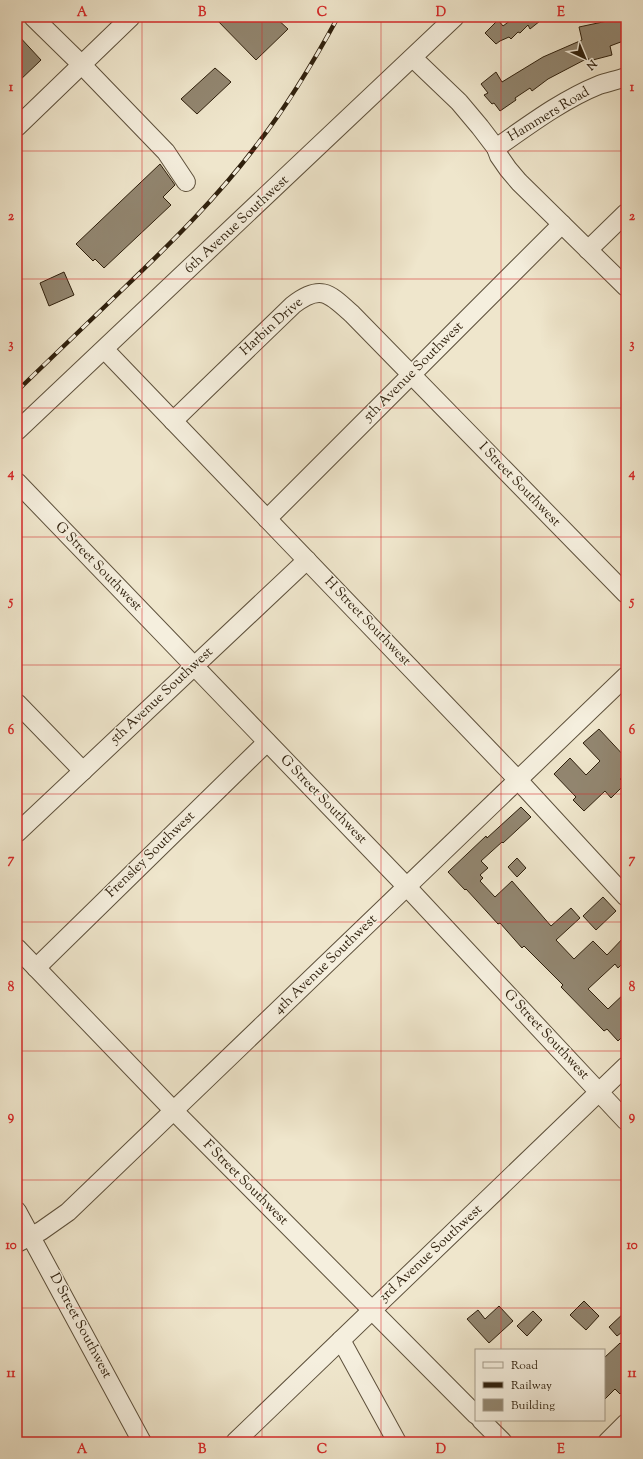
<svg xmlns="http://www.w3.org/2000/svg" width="643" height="1459" font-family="'Sorts Mill Goudy',serif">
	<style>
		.building { fill: #928670; stroke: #2e1f0c }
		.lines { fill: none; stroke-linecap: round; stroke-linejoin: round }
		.minor-casing { stroke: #5e513c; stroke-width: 20 }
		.minor { stroke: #f5efde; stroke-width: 18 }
		.rail-casing { stroke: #2e1f0c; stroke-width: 4.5 }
		.rail { stroke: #f5efde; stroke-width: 3; stroke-dasharray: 9; stroke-linecap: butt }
		.grid { fill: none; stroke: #d62828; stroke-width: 1; stroke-opacity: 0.55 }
		.labels { text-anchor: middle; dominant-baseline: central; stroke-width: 3; stroke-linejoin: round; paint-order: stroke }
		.street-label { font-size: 14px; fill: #2e1f0c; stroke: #f5efde }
		.neatline { fill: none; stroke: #d62828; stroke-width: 1.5 }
		.grid-label { font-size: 13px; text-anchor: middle; font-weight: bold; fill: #d62828 }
	</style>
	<rect width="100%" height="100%" fill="#efe6cc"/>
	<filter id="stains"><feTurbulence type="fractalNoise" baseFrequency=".005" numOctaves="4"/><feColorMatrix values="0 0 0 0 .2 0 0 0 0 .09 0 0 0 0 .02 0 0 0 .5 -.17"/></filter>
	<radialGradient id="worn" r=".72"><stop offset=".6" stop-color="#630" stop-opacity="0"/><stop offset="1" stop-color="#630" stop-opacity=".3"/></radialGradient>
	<g class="building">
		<path d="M214,17H275L288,29L256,60Z"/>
		<path d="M515,17H545L530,29L528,25L520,33L518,32L511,39L509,37L500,41L496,44L485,33L498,20L503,26Z"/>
		<path d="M611,17H626V40L610,46L612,55L589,61L588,58L548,79L532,91L530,88L515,98L516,100L500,111L494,103L492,104L484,95L488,93L481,84L496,72L502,82L543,57L582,40L579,27L612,20Z"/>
		<path d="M17,34L41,60L17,83Z"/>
		<path d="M215,68L231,82L197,114L181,99Z"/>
		<path d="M160,164L175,185L163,197L171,205L104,268L95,259L93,261L76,244Z"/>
		<path d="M64,272L74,295L49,306L40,283Z"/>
		<path d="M599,729L626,758V774L620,779L625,784L611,798L605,791L584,811L573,800L576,797L554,774L570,758L586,775L600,761L583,743Z"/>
		<path d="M521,807L531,817L503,843L502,842L481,861L488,868L480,875L483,878L480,881L495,897L512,881L551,926L571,908L580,918L556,940L574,959L593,941L607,955L626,935V960L618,968L615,964L588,989L608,1009L626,992V1033L618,1041L607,1029L604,1031L561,987L563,985L524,946L522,948L500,923L498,924L466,889L465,890L448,872L486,836L487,838Z"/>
		<path d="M517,858L526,868L517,877L508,867Z"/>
		<path d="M603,897L616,911L596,930L583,916Z"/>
		<path d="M584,1301L599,1316L586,1330L570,1315Z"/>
		<path d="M499,1306L513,1321L489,1343L467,1319L478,1310L485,1319Z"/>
		<path d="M533,1311L542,1320L527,1336L517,1326Z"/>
		<path d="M626,1311V1329L617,1336L609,1327Z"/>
		<path d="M620,1343L626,1349V1388L620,1394L615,1389L604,1400V1358Z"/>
	</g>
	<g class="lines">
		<g class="minor-casing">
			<g id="minor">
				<path d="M33,17L81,64L166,152L186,182"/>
				<path d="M413,58L459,102L480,127L496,148L499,156L508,169L519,182L626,287"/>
				<path d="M17,127L131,17"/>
				<path d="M496,148C529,125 562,100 599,85C608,82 617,80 626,77"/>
				<path d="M588,250L626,213"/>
				<path d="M105,350L518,780L626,897"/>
				<path d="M173,421L293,305C321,283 330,294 352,314L626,594"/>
				<path d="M17,431L455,17"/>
				<path d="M17,482L407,887L626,1121"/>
				<path d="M267,519L562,224"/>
				<path d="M17,703L83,771"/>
				<path d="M17,833L307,560"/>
				<path d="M17,948L174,1111L476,1415"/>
				<path d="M36,968L267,742"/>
				<path d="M17,1211L142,1442"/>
				<path d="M17,1243L41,1231L68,1212L626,676"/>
				<path d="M341,1340L397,1442"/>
				<path d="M481,1420L503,1442"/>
				<path d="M235,1442L626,1066"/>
				<path d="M607,1442L626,1423"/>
			</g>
		</g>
		<use href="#minor" class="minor"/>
		<g class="rail-casing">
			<path id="rail" d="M17,391C52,357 87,324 122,290C170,244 219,196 259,142C289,103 314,61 338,17"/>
		</g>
		<use href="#rail" class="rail"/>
	</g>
	<path class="grid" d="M142,17V1442M262,17V1442M381,17V1442M501,17V1350M17,151H626M17,279H626M17,408H626M17,537H626M17,665H626M17,794H626M17,922H626M17,1051H626M17,1180H626M17,1308H626M501,1420V1442"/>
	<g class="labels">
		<g class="street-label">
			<text transform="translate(549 115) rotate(-31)">Hammers Road</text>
			<text transform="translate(237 225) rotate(-43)">6th Avenue Southwest</text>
			<text transform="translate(272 327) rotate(-42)">Harbin Drive</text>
			<text transform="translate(414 372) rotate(-45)">5th Avenue Southwest</text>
			<text transform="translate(519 485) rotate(46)">I Street Southwest</text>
			<text transform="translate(98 567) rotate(46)">G Street Southwest</text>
			<text transform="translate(367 622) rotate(46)">H Street Southwest</text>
			<text transform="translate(162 696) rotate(-43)">5th Avenue Southwest</text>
			<text transform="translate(323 800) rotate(46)">G Street Southwest</text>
			<text transform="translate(151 855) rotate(-44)">Frensley Southwest</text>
			<text transform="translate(326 965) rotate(-44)">4th Avenue Southwest</text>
			<text transform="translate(546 1035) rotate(47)">G Street Southwest</text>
			<text transform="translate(245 1183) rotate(45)">F Street Southwest</text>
			<text transform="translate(431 1254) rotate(-43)">3rd Avenue Southwest</text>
			<text transform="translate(80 1326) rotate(62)">D Street Southwest</text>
		</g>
	</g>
	<rect width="643" height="1459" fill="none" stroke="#efe6cc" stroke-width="44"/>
	<rect x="475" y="1349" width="130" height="72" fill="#f5efde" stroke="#a59c8a"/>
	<rect x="483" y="1362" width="20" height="6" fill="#f5efde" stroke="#a59c8a"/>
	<text x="511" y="1369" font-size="12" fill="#2e1f0c">Road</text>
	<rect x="483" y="1382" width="20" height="6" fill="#2e1f0c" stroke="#a59c8a"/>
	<text x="511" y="1389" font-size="12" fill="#2e1f0c">Railway</text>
	<rect x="483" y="1399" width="20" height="12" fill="#928670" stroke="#a59c8a"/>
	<text x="511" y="1409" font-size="12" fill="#2e1f0c">Building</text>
	<g transform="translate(585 58) rotate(136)" stroke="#f5efde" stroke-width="3" paint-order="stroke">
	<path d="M0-3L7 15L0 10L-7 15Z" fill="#2e1f0c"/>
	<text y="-6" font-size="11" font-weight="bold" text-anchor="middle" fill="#2e1f0c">N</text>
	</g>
	<rect x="22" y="22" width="599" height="1415" class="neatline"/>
	<g class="grid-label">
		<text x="82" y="16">A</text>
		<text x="202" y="16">B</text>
		<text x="322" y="16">C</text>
		<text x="441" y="16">D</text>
		<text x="561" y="16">E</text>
		<text x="11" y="91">1</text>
		<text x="632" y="91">1</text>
		<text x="11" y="220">2</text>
		<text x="632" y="220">2</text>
		<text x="11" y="348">3</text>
		<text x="632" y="348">3</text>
		<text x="11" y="477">4</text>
		<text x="632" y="477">4</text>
		<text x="11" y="605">5</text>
		<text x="632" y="605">5</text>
		<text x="11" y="734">6</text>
		<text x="632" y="734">6</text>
		<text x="11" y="863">7</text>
		<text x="632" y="863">7</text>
		<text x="11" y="991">8</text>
		<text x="632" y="991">8</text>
		<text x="11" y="1120">9</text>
		<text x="632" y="1120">9</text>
		<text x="11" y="1249">10</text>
		<text x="632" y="1249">10</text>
		<text x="11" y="1377">11</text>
		<text x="632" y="1377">11</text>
		<text x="82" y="1453">A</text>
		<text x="202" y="1453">B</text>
		<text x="322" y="1453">C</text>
		<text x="441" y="1453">D</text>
		<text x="561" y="1453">E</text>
	</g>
	<rect width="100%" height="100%" filter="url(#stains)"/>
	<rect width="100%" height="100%" fill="url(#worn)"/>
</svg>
